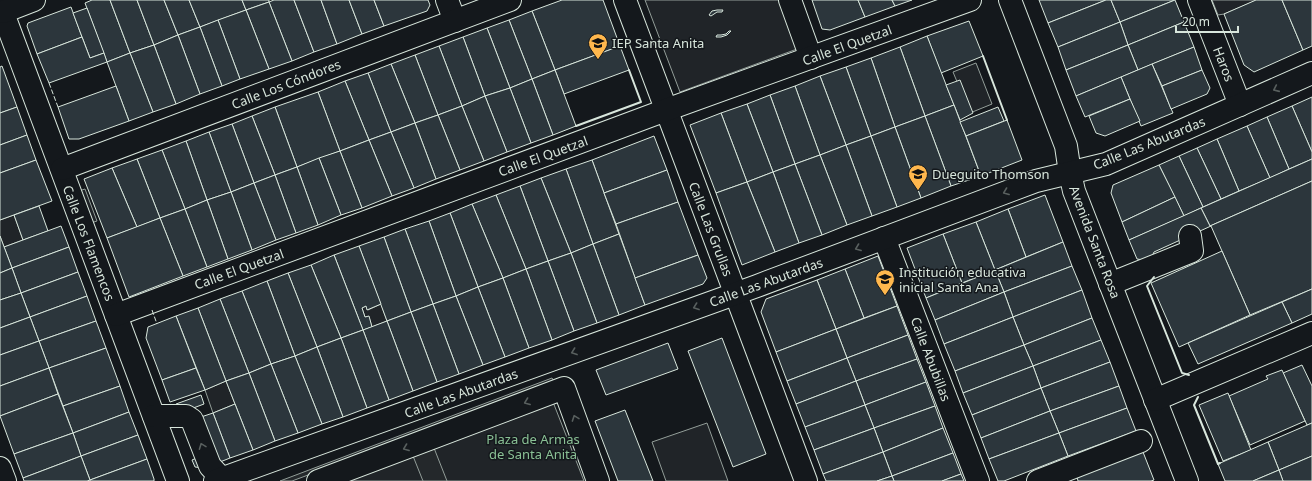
<svg xmlns="http://www.w3.org/2000/svg" width="1312" height="481" font-family="'Noto Sans',sans-serif">
	<style>
		.green { fill: #202428; stroke: #939e99 }
		.parking { fill: #24282b; stroke: #939e99 }
		.building { fill: #2c363c; stroke: #d8e6dc }
		.lines { fill: none; stroke-linecap: round; stroke-linejoin: round }
		.minor-casing { stroke: #d8e6dc; stroke-width: 24 }
		.minor { stroke: #14181c; stroke-width: 22 }
		.fence { stroke: #d8e6dc; stroke-width: 1; stroke-dasharray: 5 2; stroke-linecap: butt }
		.wall { stroke: #d8e6dc; stroke-width: 2 }
		.oneway { stroke: #59605f }
		.labels { text-anchor: middle; dominant-baseline: central; stroke-width: 3; stroke-linejoin: round; paint-order: stroke }
		.poi-label { font-size: 13px; fill: #d8e6dc; stroke: #14181c; text-anchor: start }
		.street-label { font-size: 13px; fill: #d8e6dc; stroke: #14181c }
		.park-label { font-size: 13px; fill: #8ac095; stroke: #14181c }
	</style>
	<rect width="100%" height="100%" fill="#14181c"/>
	<g class="green">
		<path d="M645,0H779L797,49L680,92Z"/>
		<path d="M1212,0H1257L1224,14L1218,15Z"/>
		<path d="M976,63L992,104L970,113L953,72Z"/>
		<path d="M85,189L97,221L91,223L79,191Z"/>
		<path d="M14,215L23,240L4,247L0,236V220Z"/>
		<path d="M381,304L387,321L372,327L369,317H365L362,308L366,306L368,310Z"/>
		<path d="M226,381L235,404L213,413L205,390Z"/>
		<path d="M553,402L584,481H343Z"/>
		<path d="M707,423L728,481H666L652,442Z"/>
	</g>
	<g class="parking">
		<path d="M552,378L555,383L292,481H280Z"/>
		<path d="M434,448L447,481H423L413,456Z"/>
	</g>
	<g class="building">
		<path d="M92,0H110L130,53L107,62L85,3Z"/>
		<path d="M110,0H137L154,45L130,53Z"/>
		<path d="M137,0H164L178,35L154,45Z"/>
		<path d="M164,0H189L200,27L178,35Z"/>
		<path d="M189,0H242L246,10L200,27Z"/>
		<path d="M242,0H269V2L246,10Z"/>
		<path d="M274,0H294L314,52L292,61L269,2Z"/>
		<path d="M294,0H321L337,44L314,52Z"/>
		<path d="M321,0H349L362,34L337,44Z"/>
		<path d="M349,0H374L384,26L362,34Z"/>
		<path d="M374,0H428L430,5L427,11L384,26Z"/>
		<path d="M562,0H603L620,46L555,70L532,11Z"/>
		<path d="M812,0H858L865,17L830,30L822,29Z"/>
		<path d="M858,0H892L895,6L865,17Z"/>
		<path d="M892,0H912L895,6Z"/>
		<path d="M1039,0H1106L1048,23Z"/>
		<path d="M1106,0H1111L1120,22L1058,47L1048,23Z"/>
		<path d="M1111,0H1175L1120,22Z"/>
		<path d="M1175,0L1184,22L1128,45L1120,22Z"/>
		<path d="M1256,0H1282L1303,50L1254,72L1244,65L1224,14Z"/>
		<path d="M1282,0H1312V46L1303,50Z"/>
		<path d="M269,2L292,61L269,69L246,10Z"/>
		<path d="M71,7L82,37L37,54L27,26L28,23Z"/>
		<path d="M87,8L104,53L90,58L73,13Z"/>
		<path d="M246,10L269,69L240,79L218,20Z"/>
		<path d="M717,10H723L722,12H717L711,16L709,15L712,11Z"/>
		<path d="M532,11L555,70L532,79L509,20Z"/>
		<path d="M218,20L240,79L222,86L200,27Z"/>
		<path d="M509,20L532,79L510,88L487,28Z"/>
		<path d="M969,21L983,56L941,73L927,36Z"/>
		<path d="M1120,22L1128,45L1066,70L1058,47Z"/>
		<path d="M1184,22L1194,47L1138,70L1128,45Z"/>
		<path d="M200,27L222,86L200,94L178,35Z"/>
		<path d="M487,28L510,88L485,96L463,37Z"/>
		<path d="M729,31H731L727,35L721,37H716L717,35H721L726,34Z"/>
		<path d="M178,35L200,94L176,104L154,45Z"/>
		<path d="M927,36L954,105L925,116L900,47Z"/>
		<path d="M82,37L90,58L104,53L107,62L49,83L37,54Z"/>
		<path d="M463,37L485,96L462,106L439,46Z"/>
		<path d="M154,45L176,104L153,112L130,53Z"/>
		<path d="M1128,45L1138,70L1076,96L1066,70Z"/>
		<path d="M439,46L462,106L438,115L415,55Z"/>
		<path d="M620,46L629,70L564,94L555,70Z"/>
		<path d="M900,47L925,116L895,127L871,58Z"/>
		<path d="M1194,47L1202,70L1162,86L1152,64Z"/>
		<path d="M130,53L153,112L129,121L107,62Z"/>
		<path d="M415,55L438,115L415,123L391,64Z"/>
		<path d="M871,58L895,127L871,136L846,67Z"/>
		<path d="M391,64L415,123L391,132L368,73Z"/>
		<path d="M1152,64L1173,113L1141,126L1121,77Z"/>
		<path d="M2,66L17,107L0,113V67Z"/>
		<path d="M846,67L871,136L846,145L820,76Z"/>
		<path d="M555,70L576,126L553,135L532,79Z"/>
		<path d="M1202,70L1210,88L1207,94L1171,109L1162,86Z"/>
		<path d="M368,73L391,132L369,140L345,81Z"/>
		<path d="M820,76L846,145L820,155L795,86Z"/>
		<path d="M1121,77L1130,99L1085,117L1076,96Z"/>
		<path d="M532,79L553,135L531,143L510,88Z"/>
		<path d="M960,80L973,113L960,120L946,85Z"/>
		<path d="M345,81L369,140L340,151L318,92Z"/>
		<path d="M116,86L129,121L79,139H69L58,107Z"/>
		<path d="M795,86L820,155L795,164L770,95Z"/>
		<path d="M510,88L531,143L507,152L485,96Z"/>
		<path d="M318,92L340,151L297,167L275,107Z"/>
		<path d="M770,95L795,164L773,172L747,104Z"/>
		<path d="M485,96L507,152L484,161L462,106Z"/>
		<path d="M1312,97V152L1292,106Z"/>
		<path d="M1130,99L1140,121L1105,136L1096,133L1089,116Z"/>
		<path d="M747,104L773,172L747,182L721,113Z"/>
		<path d="M954,105L981,176L951,186L925,116Z"/>
		<path d="M462,106L484,161L460,170L438,115Z"/>
		<path d="M1292,106L1312,152V159L1289,169L1267,117Z"/>
		<path d="M17,107L27,135L0,145V113Z"/>
		<path d="M275,107L297,167L275,175L252,116Z"/>
		<path d="M998,107L1004,121L966,136L960,122Z"/>
		<path d="M721,113L747,182L716,193L690,125Z"/>
		<path d="M438,115L460,170L436,179L415,123Z"/>
		<path d="M252,116L275,175L254,183L232,124Z"/>
		<path d="M925,116L951,186L921,198L895,127Z"/>
		<path d="M1267,117L1289,169L1270,178L1247,126Z"/>
		<path d="M1007,120L1022,160L981,176L966,136Z"/>
		<path d="M415,123L436,179L414,188L391,132Z"/>
		<path d="M232,124L254,183L231,192L209,132Z"/>
		<path d="M1247,126L1270,178L1239,191L1217,139Z"/>
		<path d="M895,127L921,198L897,207L871,136Z"/>
		<path d="M209,132L231,192L207,200L186,141Z"/>
		<path d="M391,132L414,188L392,196L369,140Z"/>
		<path d="M27,135L36,160L0,173V145Z"/>
		<path d="M654,136L667,170L604,193L592,160Z"/>
		<path d="M871,136L897,207L872,216L846,145Z"/>
		<path d="M1217,139L1239,191L1221,199L1197,148Z"/>
		<path d="M369,140L392,196L362,208L340,151Z"/>
		<path d="M186,141L207,200L185,209L162,150Z"/>
		<path d="M846,145L872,216L847,225L820,155Z"/>
		<path d="M1197,148L1221,199L1203,207L1179,156Z"/>
		<path d="M162,150L185,209L160,218L137,159Z"/>
		<path d="M340,151L362,208L341,215L319,158Z"/>
		<path d="M820,155L847,225L822,235L795,164Z"/>
		<path d="M1179,156L1203,207L1184,216L1159,165Z"/>
		<path d="M319,158L341,215L318,225L297,167Z"/>
		<path d="M137,159L160,218L137,227L112,168Z"/>
		<path d="M1312,159V181L1210,226L1201,208Z"/>
		<path d="M36,160L52,201L0,220V173Z"/>
		<path d="M592,160L619,234L593,244L566,169Z"/>
		<path d="M795,164L822,235L799,243L773,172Z"/>
		<path d="M1159,165L1175,197L1122,222L1111,193L1113,185Z"/>
		<path d="M297,167L318,225L296,233L275,175Z"/>
		<path d="M112,168L137,227L107,238L84,179Z"/>
		<path d="M566,169L593,244L571,253L541,178Z"/>
		<path d="M667,170L678,202L616,224L604,193Z"/>
		<path d="M773,172L799,243L775,252L747,182Z"/>
		<path d="M275,175L296,233L276,240L254,183Z"/>
		<path d="M541,178L571,253L548,261L520,186Z"/>
		<path d="M1312,181V289L1250,315L1211,226H1210Z"/>
		<path d="M747,182L775,252L742,265L716,193Z"/>
		<path d="M254,183L276,240L252,250L231,192Z"/>
		<path d="M520,186L548,261L526,269L496,195Z"/>
		<path d="M231,192L252,250L228,259L207,200Z"/>
		<path d="M496,195L526,269L503,278L472,204Z"/>
		<path d="M1045,195L1063,242L1026,257L1008,209Z"/>
		<path d="M1175,197L1184,216L1129,240L1122,222Z"/>
		<path d="M207,200L228,259L207,267L185,209Z"/>
		<path d="M678,202L698,255L635,278L616,224Z"/>
		<path d="M472,204L503,278L478,287L450,213Z"/>
		<path d="M39,206L48,231L23,240L14,215Z"/>
		<path d="M1201,208L1210,226H1211L1154,252L1150,261L1137,259L1129,240Z"/>
		<path d="M185,209L207,267L183,276L160,218Z"/>
		<path d="M1008,209L1026,257L995,270L976,222Z"/>
		<path d="M450,213L478,287L456,296L429,221Z"/>
		<path d="M160,218L183,276L129,297L107,238Z"/>
		<path d="M429,221L456,296L433,304L405,229Z"/>
		<path d="M976,222L995,270L962,283L943,234Z"/>
		<path d="M61,226L69,247L12,268L4,247Z"/>
		<path d="M405,229L433,304L411,312L384,237Z"/>
		<path d="M619,234L645,305L619,315L593,244Z"/>
		<path d="M943,234L962,283L926,298L907,248Z"/>
		<path d="M0,236L12,268L0,273Z"/>
		<path d="M384,237L411,312L387,321L359,246Z"/>
		<path d="M1063,242L1072,266L1004,292L995,270Z"/>
		<path d="M593,244L619,315L597,323L571,253Z"/>
		<path d="M359,246L381,304L367,310L366,306L362,308L365,317L369,316L372,327L363,330L334,255Z"/>
		<path d="M69,247L78,272L21,293L12,268Z"/>
		<path d="M1222,251L1250,315L1179,347L1151,283Z"/>
		<path d="M571,253L597,323L574,331L548,261Z"/>
		<path d="M334,255L363,330L341,338L311,265Z"/>
		<path d="M698,255L707,278L703,284L645,305L635,278Z"/>
		<path d="M878,256L897,306L864,318L845,269Z"/>
		<path d="M548,261L574,331L552,340L526,269Z"/>
		<path d="M311,265L341,338L317,347L288,273Z"/>
		<path d="M1072,266L1082,290L1013,317L1004,292Z"/>
		<path d="M12,268L21,293L0,300V273Z"/>
		<path d="M526,269L552,340L529,348L503,278Z"/>
		<path d="M845,269L864,318L836,329L817,280Z"/>
		<path d="M995,270L1004,292L935,320L926,298Z"/>
		<path d="M78,272L87,296L30,317L21,293Z"/>
		<path d="M288,273L317,347L295,356L267,281Z"/>
		<path d="M503,278L529,348L505,357L478,287Z"/>
		<path d="M817,280L836,329L776,352L761,312L766,299Z"/>
		<path d="M267,281L295,356L271,364L242,291Z"/>
		<path d="M478,287L505,357L483,365L456,296Z"/>
		<path d="M1312,289V314L1292,323L1282,302Z"/>
		<path d="M1082,290L1092,318L1024,345L1013,317Z"/>
		<path d="M242,291L271,364L249,373L220,299Z"/>
		<path d="M1004,292L1013,317L944,344L935,320Z"/>
		<path d="M21,293L30,317L0,328V300Z"/>
		<path d="M87,296L96,321L39,341L30,317Z"/>
		<path d="M456,296L483,365L459,374L433,304Z"/>
		<path d="M220,299L249,373L226,381L198,308Z"/>
		<path d="M1282,302L1292,323L1198,364L1188,343Z"/>
		<path d="M433,304L459,374L437,382L411,312Z"/>
		<path d="M897,306L908,335L847,358L836,329Z"/>
		<path d="M198,308L226,381L205,390L176,316Z"/>
		<path d="M411,312L437,382L413,391L387,321Z"/>
		<path d="M176,316L196,368L162,380L146,338L148,327Z"/>
		<path d="M30,317L39,341L0,355V328Z"/>
		<path d="M1013,317L1024,345L955,371L944,344Z"/>
		<path d="M1092,318L1101,340L1033,366L1024,345Z"/>
		<path d="M96,321L106,348L49,368L39,341Z"/>
		<path d="M387,321L413,391L389,400L363,330Z"/>
		<path d="M836,329L847,358L787,381L776,352Z"/>
		<path d="M363,330L389,400L367,408L341,338Z"/>
		<path d="M908,335L917,359L856,381L847,358Z"/>
		<path d="M341,338L367,408L343,417L317,347Z"/>
		<path d="M722,338L766,454L733,467L688,351Z"/>
		<path d="M1101,340L1110,362L1041,388L1033,366Z"/>
		<path d="M39,341L49,368L0,386V355Z"/>
		<path d="M668,343L678,369L606,395L596,370Z"/>
		<path d="M1024,345L1033,366L963,393L955,371Z"/>
		<path d="M317,347L343,417L322,424L295,356Z"/>
		<path d="M106,348L120,386L63,406L49,368Z"/>
		<path d="M295,356L322,424L298,433L271,364Z"/>
		<path d="M847,358L856,381L796,404L787,381Z"/>
		<path d="M917,359L926,382L865,405L856,381Z"/>
		<path d="M1110,362L1119,386L1050,411L1041,388Z"/>
		<path d="M271,364L298,433L275,441L249,373Z"/>
		<path d="M1302,365L1312,386V423L1307,425L1283,373Z"/>
		<path d="M1033,366L1041,388L972,415L963,393Z"/>
		<path d="M49,368L58,394L0,416V386Z"/>
		<path d="M196,368L205,390L170,402L162,380Z"/>
		<path d="M1282,370L1305,421L1250,445L1229,396L1268,379L1266,376Z"/>
		<path d="M249,373L275,441L253,450L226,381Z"/>
		<path d="M856,381L865,405L805,427L796,404Z"/>
		<path d="M926,382L935,406L874,428L865,405Z"/>
		<path d="M120,386L129,412L73,433L63,406Z"/>
		<path d="M1119,386L1127,408L1059,433L1050,411Z"/>
		<path d="M1041,388L1050,411L981,438L972,415Z"/>
		<path d="M1228,393L1251,450L1223,461L1199,405Z"/>
		<path d="M58,394L73,433L14,454L0,416Z"/>
		<path d="M201,395L204,404L180,413L176,404Z"/>
		<path d="M235,404L253,450L230,458L213,413Z"/>
		<path d="M865,405L874,428L814,450L805,427Z"/>
		<path d="M935,406L943,428L883,452L874,428Z"/>
		<path d="M1127,408L1136,431L1068,456L1059,433Z"/>
		<path d="M625,410L653,481H618L595,421Z"/>
		<path d="M1050,411L1059,433L989,459L981,438Z"/>
		<path d="M129,412L138,435L81,456L73,433Z"/>
		<path d="M213,413L230,458L215,464L198,418Z"/>
		<path d="M1312,423V456L1279,470L1268,442Z"/>
		<path d="M874,428L883,452L823,474L814,450Z"/>
		<path d="M943,428L953,453L892,476L883,452Z"/>
		<path d="M73,433L81,456L23,478L14,454Z"/>
		<path d="M1059,433L1068,456L1004,481H998L989,459Z"/>
		<path d="M138,435L147,459L90,480L81,456Z"/>
		<path d="M1268,442L1279,470L1253,481H1225L1218,464Z"/>
		<path d="M883,452L892,476L877,481H826L823,474Z"/>
		<path d="M1143,452L1154,480L1151,481H1078L1077,477Z"/>
		<path d="M953,453L961,474L942,481H894L892,476Z"/>
		<path d="M81,456L90,480L87,481H24L23,478Z"/>
		<path d="M1312,456V481H1283L1279,470Z"/>
		<path d="M199,457L203,468L195,467L192,460Z"/>
		<path d="M147,459L154,479V481H90V480Z"/>
		<path d="M1279,470L1283,481H1253Z"/>
		<path d="M961,474L964,481H942Z"/>
		<path d="M892,476L894,481H877Z"/>
	</g>
	<g class="lines">
		<g class="minor-casing">
			<g id="minor">
				<path d="M447,0L455,21"/>
				<path d="M625,0L806,481"/>
				<path d="M790,0L811,58"/>
				<path d="M1010,0L1066,146L1070,173L1074,191L1187,481"/>
				<path d="M1199,0L1240,105"/>
				<path d="M0,5L178,481"/>
				<path d="M3,12L34,0"/>
				<path d="M62,169L510,0"/>
				<path d="M884,238L978,481"/>
				<path d="M1110,284L1192,251L1190,236"/>
				<path d="M116,315L666,110L970,0"/>
				<path d="M1155,400L1312,333"/>
				<path d="M154,416H186L192,420L210,466L222,479"/>
				<path d="M0,468L5,481"/>
				<path d="M215,481L757,286L1036,181L1106,164L1312,73"/>
				<path d="M318,481L564,388L598,481"/>
				<path d="M1038,481L1141,441"/>
			</g>
		</g>
		<use href="#minor" class="minor"/>
		<g class="fence">
			<path d="M49,83L58,107"/>
			<path d="M152,310L157,324"/>
		</g>
		<g class="wall">
			<path d="M983,56L1007,120"/>
			<path d="M576,126L641,102L629,70"/>
			<path d="M1154,277L1147,286L1182,373L1189,375"/>
			<path d="M1198,397L1194,405L1218,464L1220,463"/>
		</g>
	</g>
	<defs><path id="oneway-chevron" d="M-2-3.5L2.5 0L-2 3.5" fill="none" stroke-width="1.6" stroke-linecap="round" stroke-linejoin="round"/></defs>
	<g class="oneway">
		<use href="#oneway-chevron" transform="translate(1276 89) rotate(156)"/>
		<use href="#oneway-chevron" transform="translate(1006 192) rotate(159)"/>
		<use href="#oneway-chevron" transform="translate(858 248) rotate(159)"/>
		<use href="#oneway-chevron" transform="translate(696 307) rotate(160)"/>
		<use href="#oneway-chevron" transform="translate(574 352) rotate(160)"/>
		<use href="#oneway-chevron" transform="translate(527 402) rotate(159)"/>
		<use href="#oneway-chevron" transform="translate(575 418) rotate(-110)"/>
		<use href="#oneway-chevron" transform="translate(202 446) rotate(-111)"/>
		<use href="#oneway-chevron" transform="translate(406 448) rotate(159)"/>
	</g>
	<defs>
		<g id="school-pin" transform="scale(1)"><path d="M0 17L-7.5 6A9.5 9.5 0 1 1 7.5 6Z" fill="#ffb74d" stroke="#14181c"/><path d="M0-5L7-2L0 1L-7-2ZM-4 1L0 2.5L4 1V4Q0 6-4 4Z" fill="#111"/></g>
	</defs>
	<g fill-rule="evenodd">
		<use href="#school-pin" x="598" y="43"/>
		<use href="#school-pin" x="918" y="174"/>
		<use href="#school-pin" x="885" y="279"/>
	</g>
	<g class="labels">
		<g class="poi-label">
			<text x="612" y="43">IEP Santa Anita</text>
			<text x="932" y="174">Dueguito Thomson</text>
			<text x="899" y="272">Institución educativa<tspan x="899" dy="15">inicial Santa Ana</tspan></text>
		</g>
		<g class="street-label">
			<text transform="translate(847 45) rotate(-20)">Calle El Quetzal</text>
			<text transform="translate(1224 64) rotate(69)">Haros</text>
			<text transform="translate(286 84) rotate(-21)">Calle Los Cóndores</text>
			<text transform="translate(1149 143) rotate(-22)">Calle Las Abutardas</text>
			<text transform="translate(543 156) rotate(-20)">Calle El Quetzal</text>
			<text transform="translate(711 229) rotate(69)">Calle Las Grullas</text>
			<text transform="translate(1095 242) rotate(69)">Avenida Santa Rosa</text>
			<text transform="translate(89 243) rotate(69)">Calle Los Flamencos</text>
			<text transform="translate(239 269) rotate(-20)">Calle El Quetzal</text>
			<text transform="translate(766 282) rotate(-20)">Calle Las Abutardas</text>
			<text transform="translate(931 359) rotate(69)">Calle Abubillas</text>
			<text transform="translate(461 393) rotate(-20)">Calle Las Abutardas</text>
		</g>
		<g class="park-label">
			<text x="533" y="439">Plaza de Armas<tspan x="533" dy="15">de Santa Anita</tspan></text>
		</g>
	</g>
	<path d="M1176 26v6h62v-6" fill="none" stroke="#d8e6dc" stroke-width="2"/>
	<text x="1182" y="26" font-size="12" fill="#d8e6dc" stroke="#14181c" stroke-width="3" paint-order="stroke">20 m</text>
</svg>
